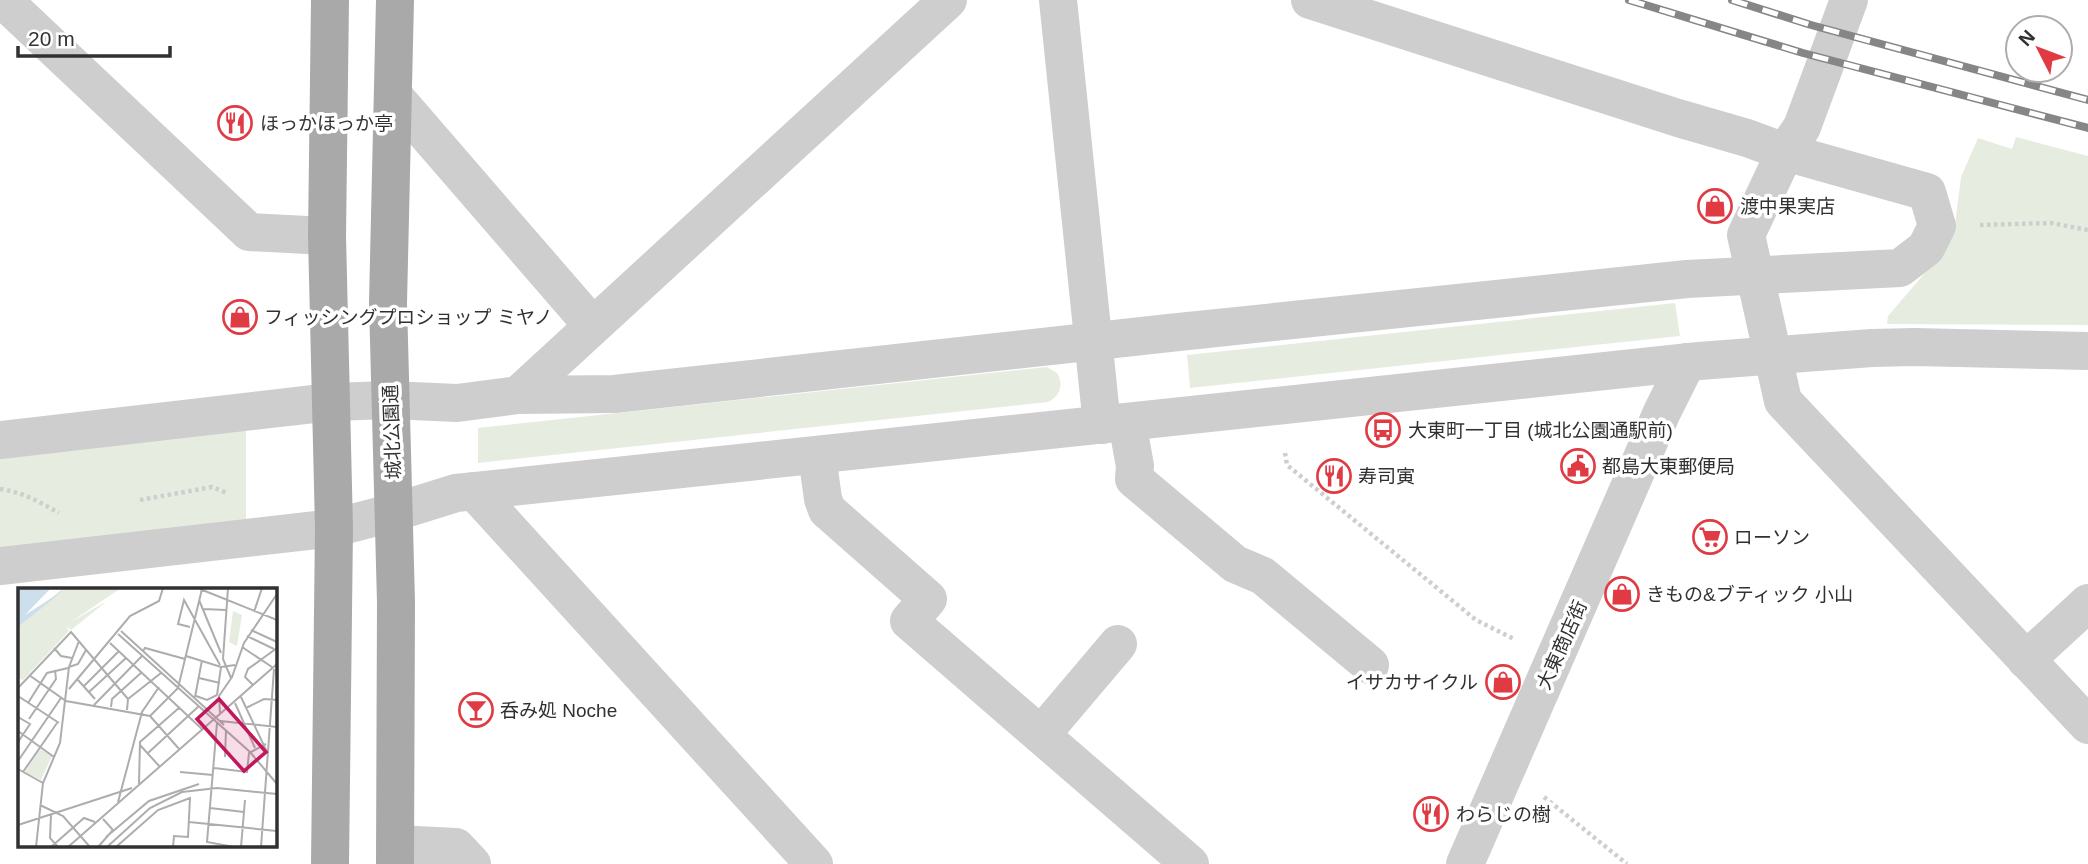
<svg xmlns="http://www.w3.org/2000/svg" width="2088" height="864" font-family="Helvetica,'Noto Sans JP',sans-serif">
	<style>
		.green { fill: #e6ede0 }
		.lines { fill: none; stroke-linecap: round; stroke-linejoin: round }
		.path { stroke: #cecece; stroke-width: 4.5; stroke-dasharray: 3.5 3.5; stroke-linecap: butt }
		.minor { stroke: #cecece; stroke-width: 38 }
		.major { stroke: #a9a9a9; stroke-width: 38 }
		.rail-casing { stroke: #868686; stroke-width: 8 }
		.rail { stroke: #fff; stroke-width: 5; stroke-dasharray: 16; stroke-linecap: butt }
		.labels { text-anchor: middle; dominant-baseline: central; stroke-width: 7; stroke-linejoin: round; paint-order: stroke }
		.poi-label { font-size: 19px; fill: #313131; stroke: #fff; text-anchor: start }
		.street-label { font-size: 19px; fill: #313131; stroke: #fff }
		.inset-road { fill: none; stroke: #adadad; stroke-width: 2 }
		.view { fill: #c2185b; fill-opacity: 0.15; stroke: #c2185b; stroke-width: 3.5 }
		.inset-edge { fill: none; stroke: #313131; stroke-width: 3.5 }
	</style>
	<rect width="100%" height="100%" fill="#fff"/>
	<g class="green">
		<path d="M2016,137L2088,156V325L1887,324L1888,316L1948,246L1954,233L1961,177L1978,138L2012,149Z"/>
		<path d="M1675,303L1680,336L1190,388L1187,355Z"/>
		<path d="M1047,367L1057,373C1064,384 1060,397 1048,402L478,463V428Z"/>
		<path d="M246,428V522L0,551V452Z"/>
	</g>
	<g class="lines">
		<g class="path">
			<path d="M1980,225L2051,223L2088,230"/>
			<path d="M1285,453L1287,465L1476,620L1514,639"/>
			<path d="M0,489C22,492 40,502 59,513"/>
			<path d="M140,500L212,487L227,493"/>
			<path d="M1544,797L1627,864"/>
		</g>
		<g class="minor">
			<path d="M3,0L249,232L327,236"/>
			<path d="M1058,0L1102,425"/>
			<path d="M1849,0L1802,127L1785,152L1746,235L1783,401L2088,725"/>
			<path d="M393,95L592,325"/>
			<path d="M518,395L948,0"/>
			<path d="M1127,422L1135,466L1134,479L1235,564L1263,576L1370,665"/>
			<path d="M0,440L331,402L390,400L457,403L518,395L614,394L1169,333L1687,279L1900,268L1926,248L1937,226L1927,192L1785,152L1747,138L1678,118L1310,0"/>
			<path d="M817,455L823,499L827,510L928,599L909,621L1190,864"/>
			<path d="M474,491L814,864"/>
			<path d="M0,566L334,528L395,512L456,493L1699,361L1872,348L1914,347L2088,351"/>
			<path d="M2026,660L2088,603"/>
			<path d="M1041,735L1118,644"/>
			<path d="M395,844L456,847L472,864"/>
			<path d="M1465,864L1662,412L1687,362"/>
		</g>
		<g class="major">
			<path d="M330,864L334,528L327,236L330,0"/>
			<path d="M395,864L396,602L388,303L395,0"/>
		</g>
		<g class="rail-casing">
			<g id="rail">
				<path d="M1629,0L1803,53L2088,128"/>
				<path d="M1732,0L1811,25L2088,100"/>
			</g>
		</g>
		<use href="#rail" class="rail"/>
	</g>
	<defs>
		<g id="restaurant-ring" transform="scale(1.75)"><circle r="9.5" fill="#fff" stroke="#e03b43" stroke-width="1.5"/><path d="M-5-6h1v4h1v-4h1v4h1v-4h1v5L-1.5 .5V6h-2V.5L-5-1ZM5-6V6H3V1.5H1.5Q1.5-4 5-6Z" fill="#e03b43"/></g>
		<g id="shop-ring" transform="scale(1.75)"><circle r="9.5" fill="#fff" stroke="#e03b43" stroke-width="1.5"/><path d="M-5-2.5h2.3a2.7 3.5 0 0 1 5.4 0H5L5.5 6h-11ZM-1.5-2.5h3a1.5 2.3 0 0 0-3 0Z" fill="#e03b43"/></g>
		<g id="bus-ring" transform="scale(1.75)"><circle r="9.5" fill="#fff" stroke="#e03b43" stroke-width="1.5"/><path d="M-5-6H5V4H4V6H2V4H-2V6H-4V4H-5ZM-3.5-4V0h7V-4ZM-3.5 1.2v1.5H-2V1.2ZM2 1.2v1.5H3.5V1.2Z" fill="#e03b43"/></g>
		<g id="civic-ring" transform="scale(1.75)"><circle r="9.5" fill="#fff" stroke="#e03b43" stroke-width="1.5"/><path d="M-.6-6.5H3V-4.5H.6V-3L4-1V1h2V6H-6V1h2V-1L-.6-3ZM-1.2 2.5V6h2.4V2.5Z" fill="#e03b43"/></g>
		<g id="supermarket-ring" transform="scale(1.75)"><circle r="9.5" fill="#fff" stroke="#e03b43" stroke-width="1.5"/><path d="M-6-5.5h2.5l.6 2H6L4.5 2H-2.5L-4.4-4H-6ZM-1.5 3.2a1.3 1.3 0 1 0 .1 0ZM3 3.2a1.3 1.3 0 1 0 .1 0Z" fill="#e03b43"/></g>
		<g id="bar-ring" transform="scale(1.75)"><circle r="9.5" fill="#fff" stroke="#e03b43" stroke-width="1.5"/><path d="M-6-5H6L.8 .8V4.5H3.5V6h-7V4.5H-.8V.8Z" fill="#e03b43"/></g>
	</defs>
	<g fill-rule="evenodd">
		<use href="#restaurant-ring" x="235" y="123"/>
		<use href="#shop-ring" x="1715" y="206"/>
		<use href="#shop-ring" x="240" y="317"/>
		<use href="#bus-ring" x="1383" y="430"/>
		<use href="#civic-ring" x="1578" y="466"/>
		<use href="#restaurant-ring" x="1334" y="476"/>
		<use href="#supermarket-ring" x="1710" y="537"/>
		<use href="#shop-ring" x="1622" y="594"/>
		<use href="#shop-ring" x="1503" y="682"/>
		<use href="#bar-ring" x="476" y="710"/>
		<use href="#restaurant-ring" x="1431" y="814"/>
	</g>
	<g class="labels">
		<g class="poi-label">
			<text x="260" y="123">ほっかほっか亭</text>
			<text x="1740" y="206">渡中果実店</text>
			<text x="264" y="317">フィッシングプロショップ ミヤノ</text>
			<text x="1408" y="430">大東町一丁目 (城北公園通駅前)</text>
			<text x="1602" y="466">都島大東郵便局</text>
			<text x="1358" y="476">寿司寅</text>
			<text x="1734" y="537">ローソン</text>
			<text x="1646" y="594">きもの&amp;ブティック 小山</text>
			<text x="1478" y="682" text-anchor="end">イサカサイクル</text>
			<text x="500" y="710">呑み処 Noche</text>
			<text x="1456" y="814">わらじの樹</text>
		</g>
		<g class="street-label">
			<text transform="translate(392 432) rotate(-92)">城北公園通</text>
			<text transform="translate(1562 645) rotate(-66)">大東商店街</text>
		</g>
	</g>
	<g transform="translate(18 588)">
		<rect width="259" height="259" fill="#fff"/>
		<path d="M45,0H103L53,34L89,13L53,42L48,38L51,43L5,92L0,90V39ZM215,23L224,27L219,58L211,54ZM22,161L34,168L23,192L7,184Z" fill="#e6ede0"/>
		<path d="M0,0H33L7,27L46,2L0,39Z" fill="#cddfec"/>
		<path class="inset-road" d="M210,0L205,71L213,90M182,1L259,32M181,12L203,65M185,21L208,22M236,24L244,0M172,39L160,36L166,12L202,77M233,42L259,54M103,43L206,137M100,46L232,164L259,196M229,48L256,61M92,55L185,142M224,59L254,79M36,60L43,68L54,70M125,63L127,60L167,71M168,68L203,79L217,77M51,79L60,76L68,62M11,87L48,113L132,128L162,162M181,90L202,95M60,92L77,111M235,97L227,89L230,81L259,60M66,98L101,63M0,100L53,44L110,111M51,101L112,28L141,13L145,0M71,104L108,70M199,107L203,79M0,108L41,135M178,108L189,112L199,107M177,109L184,72M223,109L249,164M10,115L29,85L50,80M217,115L237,160M76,117L124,68M93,119L94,111L124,84M228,120L246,111L259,112M109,122L110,111L143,85M202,125L201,108L214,89L226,55L259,6M132,128L160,100L184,1M0,129L12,136L0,154M11,131L38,91L37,82M202,133L259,139M199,135L189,254L216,259M0,143L36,169M122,157L142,179M130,165L181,118M207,169L208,142M0,173L43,110M196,180L229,184L231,165L248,156M0,181L25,195M5,184L39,135M162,184L195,187M121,196L122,154L162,119M100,214L124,124L141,99M22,217L45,228L72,259M192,220L226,224M33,227L32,250L40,259M171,234L259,243M0,237L114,200M88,249L131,213L181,196M18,259L25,195L42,155L51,79L61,53M33,259L66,230L77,234M50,259L259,76M80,259L95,242L85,231M89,259L132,220L164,204L199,200L259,206M98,259L140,222L172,210L170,249L156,248L155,259M223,259L227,212M243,259L256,81"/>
		<path class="view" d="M201,111L248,164L226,183L179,131Z"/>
		<rect width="259" height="259" class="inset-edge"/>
	</g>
	<g transform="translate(2039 49) rotate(312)"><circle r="33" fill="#ffffff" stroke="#adadad" stroke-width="2"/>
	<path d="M0-5L12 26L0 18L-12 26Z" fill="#e03b43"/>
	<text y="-10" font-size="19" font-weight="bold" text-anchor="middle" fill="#313131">N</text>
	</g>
	<path d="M18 46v10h152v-10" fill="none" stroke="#313131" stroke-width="3.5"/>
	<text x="28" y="46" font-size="21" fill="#313131" stroke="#ffffff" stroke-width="5" paint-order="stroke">20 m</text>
</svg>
